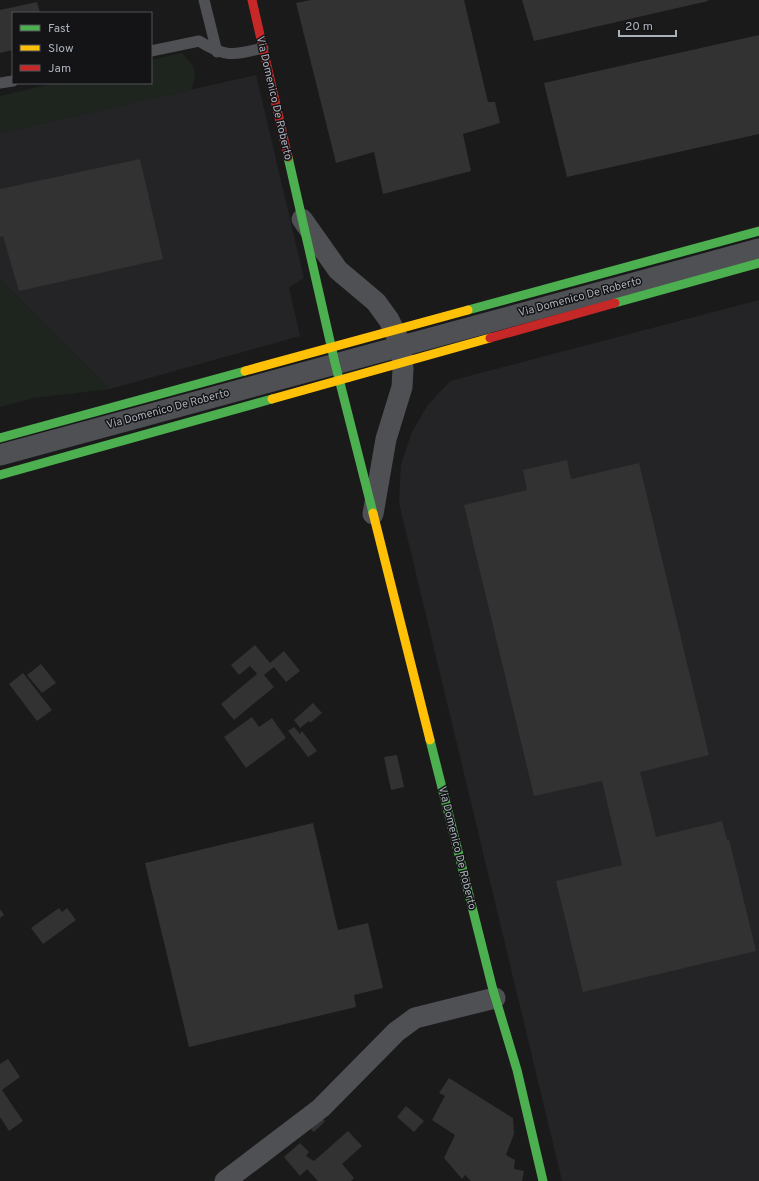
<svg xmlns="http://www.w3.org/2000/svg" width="759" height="1181" font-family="Overpass,sans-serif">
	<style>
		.built { fill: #242426 }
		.green { fill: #1e251e }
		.building { fill: #323232 }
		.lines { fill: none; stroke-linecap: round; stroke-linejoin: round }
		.lane { stroke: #4e5053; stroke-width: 11 }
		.street { stroke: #4e5053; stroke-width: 21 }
		.fast { stroke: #4caf50; stroke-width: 9 }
		.slow { stroke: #ffc107; stroke-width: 9 }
		.jam { stroke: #c62828; stroke-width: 9 }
		.fast-bridge { stroke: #4caf50; stroke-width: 9 }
		.slow-bridge { stroke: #ffc107; stroke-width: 9 }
		.jam-bridge { stroke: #c62828; stroke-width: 9 }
		.labels { text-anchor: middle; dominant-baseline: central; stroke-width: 3; stroke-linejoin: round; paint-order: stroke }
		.street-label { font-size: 11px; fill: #abb1bb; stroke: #141416 }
	</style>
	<rect width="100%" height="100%" fill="#1a1a1a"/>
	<g class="built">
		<path d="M256,75L304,278L289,287L300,336L110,389L0,280V133Z"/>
		<path d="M759,300V1181H562L399,503L401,465L411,434L427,406L450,381Z"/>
	</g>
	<g class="green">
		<path d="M182,53C196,67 198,71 191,90L0,133V96L56,83H151V60Z"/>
		<path d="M0,280L110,389L33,398L0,407Z"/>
	</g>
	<g class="building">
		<path d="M311,0H464L488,102H495L500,123L463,134L471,171L383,194L374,152L336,163L296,3Z"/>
		<path d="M522,0H708V1L534,41Z"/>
		<path d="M37,2L40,13H13V50L0,53V10Z"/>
		<path d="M759,35V134L567,177L544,83Z"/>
		<path d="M140,159L163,259L19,291L3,236L0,237V189Z"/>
		<path d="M567,460L571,479L639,463L709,755L640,772L650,812L656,837L722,821L727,840L729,839L756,951L583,992L556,881L622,865L602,781L534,796L464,505L527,490L523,470Z"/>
		<path d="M255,645L270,663L284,651L300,671L286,682L274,667L264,675L274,687L234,720L221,704L257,674L250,666L239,675L231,665Z"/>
		<path d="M41,664L56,683L42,693L27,675Z"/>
		<path d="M23,673L52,710L37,721L9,684Z"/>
		<path d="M313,703L322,713L310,723L309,721L300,728L294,720Z"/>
		<path d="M252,717L259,727L272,718L286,738L246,768L224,737Z"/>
		<path d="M294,727L300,734L302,731L317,751L308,757L288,731Z"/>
		<path d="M397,755L404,787L391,790L384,757Z"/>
		<path d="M313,823L338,930L368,923L383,988L354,995L356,1007L189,1047L145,863Z"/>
		<path d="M59,908L62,912L67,908L76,920L43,944L31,928Z"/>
		<path d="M0,909L4,915L0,918Z"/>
		<path d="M8,1059L20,1077L2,1090L23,1121L9,1131L0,1117V1064Z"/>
		<path d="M449,1078L513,1118L514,1134L506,1155L515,1160L514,1169L524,1171L522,1181H471L465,1175L462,1179L444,1158L455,1135L432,1120L445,1096L439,1093Z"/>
		<path d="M406,1106L424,1121L414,1132L397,1117Z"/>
		<path d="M320,1117L325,1121L314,1132L310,1128Z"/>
		<path d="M348,1131L362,1146L342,1164L354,1178L351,1181H318L307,1169L300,1176L284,1157L300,1143L309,1152L306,1156L314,1161Z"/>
	</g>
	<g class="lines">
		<g class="lane">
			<path d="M204,0L217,52"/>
			<path d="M151,51L199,41C226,58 234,55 263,48"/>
			<path d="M0,83L13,81"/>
		</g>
		<g class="street">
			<path d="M302,219L338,270L376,302L389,320L401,345L403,369L402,387L386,439L373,514"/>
			<path d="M0,455L759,249"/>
			<path d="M225,1181L321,1108L396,1032L415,1018L495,998"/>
		</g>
		<g class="fast">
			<path d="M288,157L335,363L373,513"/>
			<path d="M430,740L493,990L517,1070L543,1181"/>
		</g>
		<path class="slow" d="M373,513L430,740"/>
		<path class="jam" d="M252,0L288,157"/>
		<g class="fast-bridge">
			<path d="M615,303L759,263"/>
			<path d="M468,310L759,231"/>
			<path d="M0,438L245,371"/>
			<path d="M0,475L272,399"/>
		</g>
		<g class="slow-bridge">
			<path d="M245,371L468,310"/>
			<path d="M272,399L490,338"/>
		</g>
		<path class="jam-bridge" d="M490,338L615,303"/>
	</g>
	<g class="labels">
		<g class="street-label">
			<text transform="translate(274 98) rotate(77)">Via Domenico De Roberto</text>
			<text transform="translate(580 297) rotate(-15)">Via Domenico De Roberto</text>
			<text transform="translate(168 409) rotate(-15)">Via Domenico De Roberto</text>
			<text transform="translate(457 848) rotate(76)">Via Domenico De Roberto</text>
		</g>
	</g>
	<rect x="12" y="12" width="140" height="72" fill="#141416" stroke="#505358"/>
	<rect x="20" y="25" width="20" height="6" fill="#4caf50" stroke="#505358"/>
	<text x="48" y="32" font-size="12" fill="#abb1bb">Fast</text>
	<rect x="20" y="45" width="20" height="6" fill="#ffc107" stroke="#505358"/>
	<text x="48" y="52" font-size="12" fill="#abb1bb">Slow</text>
	<rect x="20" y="65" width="20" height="6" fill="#c62828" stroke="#505358"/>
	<text x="48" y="72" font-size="12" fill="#abb1bb">Jam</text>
	<path d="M619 30v6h57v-6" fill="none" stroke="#abb1bb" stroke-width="2"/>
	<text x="625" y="30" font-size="12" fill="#abb1bb" stroke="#141416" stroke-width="3" paint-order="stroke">20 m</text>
</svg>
